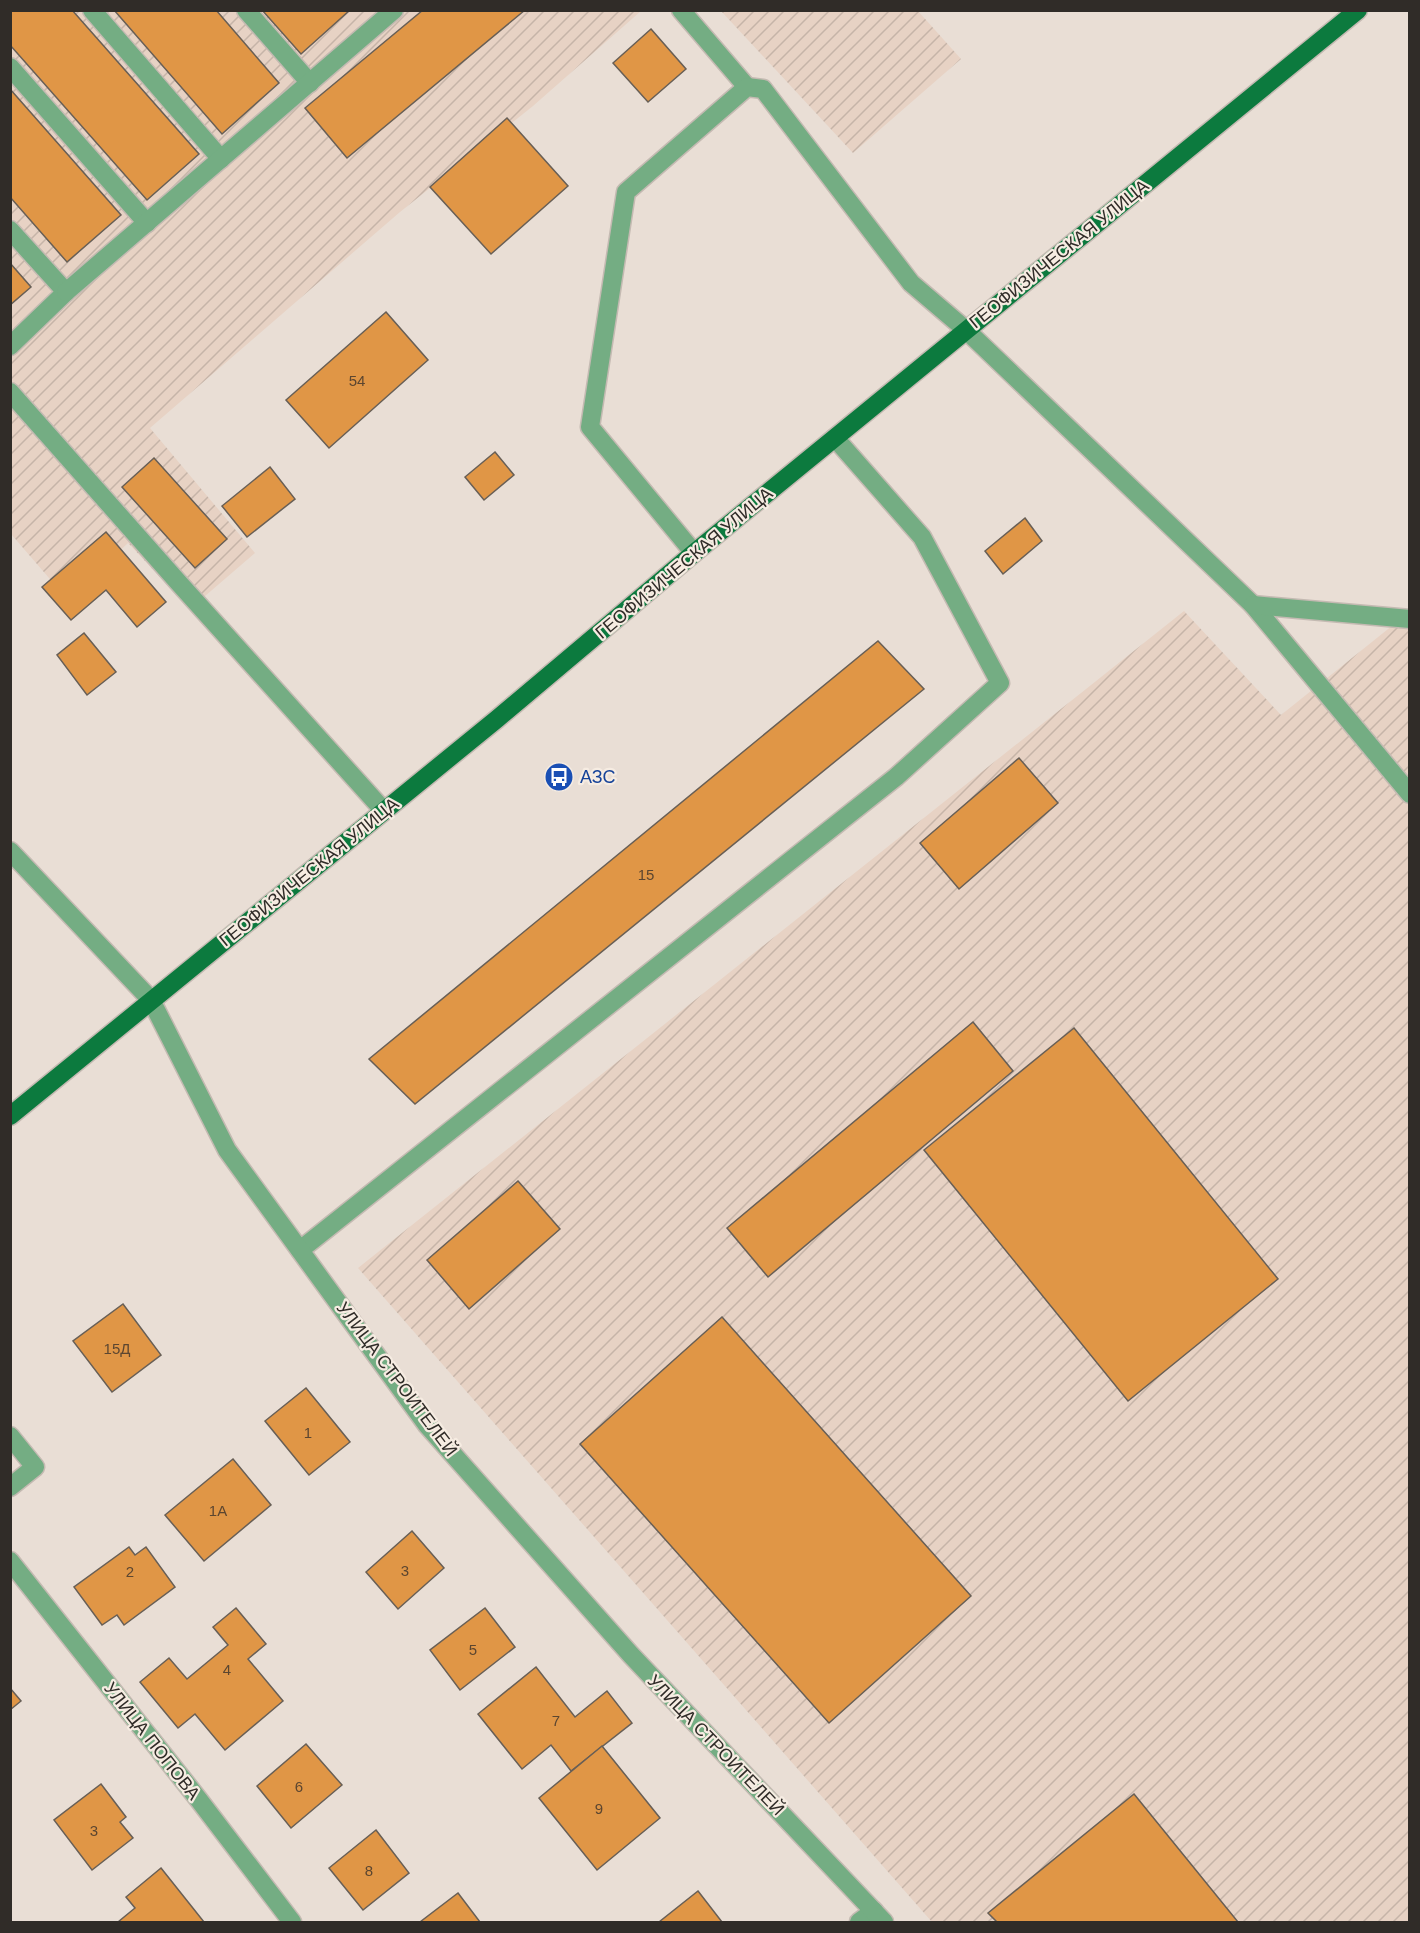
<svg xmlns="http://www.w3.org/2000/svg" width="1420" height="1933" font-family="Arial,sans-serif">
	<style>
		.industrial { fill: url(#industrial-furrows) }
		.building { fill: #e09646; stroke: #685f56; stroke-width: 1.5 }
		.lines { fill: none; stroke-linecap: round; stroke-linejoin: round }
		.lane-casing { stroke: #c4bab2; stroke-width: 21 }
		.street-casing { stroke: #c4bab2; stroke-width: 21 }
		.primary-casing { stroke: #c4bab2; stroke-width: 21 }
		.lane { stroke: #74ad83; stroke-width: 18 }
		.street { stroke: #74ad83; stroke-width: 18 }
		.primary { stroke: #0c7a3e; stroke-width: 18 }
		.labels { text-anchor: middle; dominant-baseline: central; stroke-width: 4.5; stroke-linejoin: round; paint-order: stroke }
		.number-label { font-size: 15px; fill: #5c4630 }
		.street-label { font-size: 18px; fill: #302c28; stroke: #f6ece2 }
		.transit-label { font-size: 18px; fill: #164399; stroke: #f6ece2; text-anchor: start }
	</style>
	<defs>
		<pattern id="industrial-furrows" width="10" height="10" patternUnits="userSpaceOnUse" patternTransform="scale(1.5)"><rect width="10" height="10" fill="#e7d2c4"/><path d="M-1 1l2-2M0 10L10 0M9 11l2-2" fill="none" stroke="#c6b4a8"/></pattern>
	</defs>
	<rect width="100%" height="100%" fill="#e9ded5"/>
	<g class="industrial">
		<path d="M10,11H641L533,106L400,212L150,428L255,553L190,609L128,543L68,600L11,534Z"/>
		<path d="M721,11H918L961,59L853,153Z"/>
		<path d="M1184,611L1281,715L1403,617H1409V1922H932L358,1268Z"/>
	</g>
	<g class="building">
		<path d="M10,10H72L199,154L147,200L10,45Z"/>
		<path d="M114,10H216L279,83L222,134Z"/>
		<path d="M262,10H350L301,54Z"/>
		<path d="M423,10H525L347,158L305,108Z"/>
		<path d="M651,29L686,69L648,102L613,63Z"/>
		<path d="M10,89L121,215L67,262L10,197Z"/>
		<path d="M507,118L568,186L491,254L430,187Z"/>
		<path d="M10,263L31,287L10,305Z"/>
		<path d="M386,312L428,360L329,448L286,400Z"/>
		<path d="M495,452L514,475L484,500L465,477Z"/>
		<path d="M154,458L227,539L195,568L122,487Z"/>
		<path d="M270,467L295,499L247,537L222,506Z"/>
		<path d="M1025,518L1042,541L1003,574L985,551Z"/>
		<path d="M106,532L166,602L137,627L106,590L71,620L42,587Z"/>
		<path d="M84,633L116,672L87,695L57,655Z"/>
		<path d="M878,641L924,689L415,1104L369,1059Z"/>
		<path d="M1019,758L1058,803L959,889L920,843Z"/>
		<path d="M973,1022L1013,1071L768,1277L727,1228Z"/>
		<path d="M1074,1028L1278,1279L1128,1401L924,1150Z"/>
		<path d="M518,1181L560,1229L469,1309L427,1260Z"/>
		<path d="M123,1304L161,1355L112,1392L73,1341Z"/>
		<path d="M722,1317L971,1596L829,1723L580,1444Z"/>
		<path d="M306,1388L350,1442L309,1475L265,1421Z"/>
		<path d="M233,1459L271,1505L204,1561L165,1515Z"/>
		<path d="M412,1531L444,1568L398,1609L366,1572Z"/>
		<path d="M129,1547L135,1555L146,1547L175,1587L124,1625L117,1615L102,1625L74,1587Z"/>
		<path d="M236,1608L266,1644L248,1659L283,1701L225,1750L195,1714L178,1728L140,1682L169,1658L187,1679L228,1645L213,1627Z"/>
		<path d="M485,1608L515,1647L460,1690L430,1650Z"/>
		<path d="M536,1667L575,1717L607,1691L632,1723L571,1771L551,1745L522,1769L478,1714Z"/>
		<path d="M10,1688L21,1701L10,1710Z"/>
		<path d="M306,1744L342,1785L291,1828L257,1786Z"/>
		<path d="M602,1746L660,1818L597,1870L539,1798Z"/>
		<path d="M101,1784L126,1817L120,1822L133,1838L92,1870L54,1820Z"/>
		<path d="M1134,1794L1238,1922H997L988,1913Z"/>
		<path d="M376,1830L409,1873L363,1910L329,1868Z"/>
		<path d="M161,1868L204,1922H118L135,1908L126,1897Z"/>
		<path d="M698,1891L722,1922H659Z"/>
		<path d="M458,1893L480,1922H420Z"/>
	</g>
	<g class="lines">
		<g class="lane-casing">
			<g id="lane">
				<path d="M92,10L221,159"/>
				<path d="M246,10L310,83"/>
				<path d="M681,10L747,87"/>
				<path d="M10,67L147,223"/>
				<path d="M10,230L66,292L10,346"/>
				<path d="M66,292L394,10"/>
				<path d="M10,392L178,582L384,811"/>
				<path d="M694,553L590,427L626,192L747,87L763,89L911,283L966,330L1253,605L1410,794"/>
				<path d="M1253,605L1410,619"/>
				<path d="M300,1250L896,777L1000,683L922,537L835,438"/>
				<path d="M859,1922L874,1911"/>
			</g>
		</g>
		<g class="street-casing">
			<g id="street">
				<path d="M10,851L151,1000L227,1150L427,1425L631,1655L884,1922"/>
				<path d="M10,1436L35,1467L10,1487"/>
				<path d="M10,1561L199,1800L292,1922"/>
			</g>
		</g>
		<g class="primary-casing">
			<path id="primary" d="M10,1116L497,719L694,553L1358,10"/>
		</g>
		<use href="#lane" class="lane"/>
		<use href="#street" class="street"/>
		<use href="#primary" class="primary"/>
	</g>
	<defs>
		<g id="bus-disc" transform="scale(1.5)"><circle r="9.5" fill="#1a4fb4" stroke="#f6ece2"/><path d="M-5-6H5V4H4V6H2V4H-2V6H-4V4H-5ZM-3.5-4V0h7V-4ZM-3.5 1.2v1.5H-2V1.2ZM2 1.2v1.5H3.5V1.2Z" fill="#fff"/></g>
	</defs>
	<g fill-rule="evenodd">
		<use href="#bus-disc" x="559" y="777"/>
	</g>
	<g class="labels">
		<g class="number-label">
			<text x="357" y="380">54</text>
			<text x="646" y="874">15</text>
			<text x="117" y="1348">15Д</text>
			<text x="308" y="1432">1</text>
			<text x="218" y="1510">1А</text>
			<text x="405" y="1570">3</text>
			<text x="130" y="1571">2</text>
			<text x="473" y="1649">5</text>
			<text x="227" y="1669">4</text>
			<text x="556" y="1720">7</text>
			<text x="299" y="1786">6</text>
			<text x="599" y="1808">9</text>
			<text x="94" y="1830">3</text>
			<text x="369" y="1870">8</text>
		</g>
		<g class="street-label">
			<text transform="translate(1059 254) rotate(-39)">ГЕОФИЗИЧЕСКАЯ УЛИЦА</text>
			<text transform="translate(684 563) rotate(-40)">ГЕОФИЗИЧЕСКАЯ УЛИЦА</text>
			<text transform="translate(309 872) rotate(-39)">ГЕОФИЗИЧЕСКАЯ УЛИЦА</text>
			<text transform="translate(397 1379) rotate(53)">УЛИЦА СТРОИТЕЛЕЙ</text>
			<text transform="translate(152 1741) rotate(52)">УЛИЦА ПОПОВА</text>
			<text transform="translate(716 1745) rotate(46)">УЛИЦА СТРОИТЕЛЕЙ</text>
		</g>
		<g class="transit-label">
			<text x="580" y="777">АЗС</text>
		</g>
	</g>
	<rect width="1420" height="1933" fill="none" stroke="#302c28" stroke-width="24"/>
</svg>
